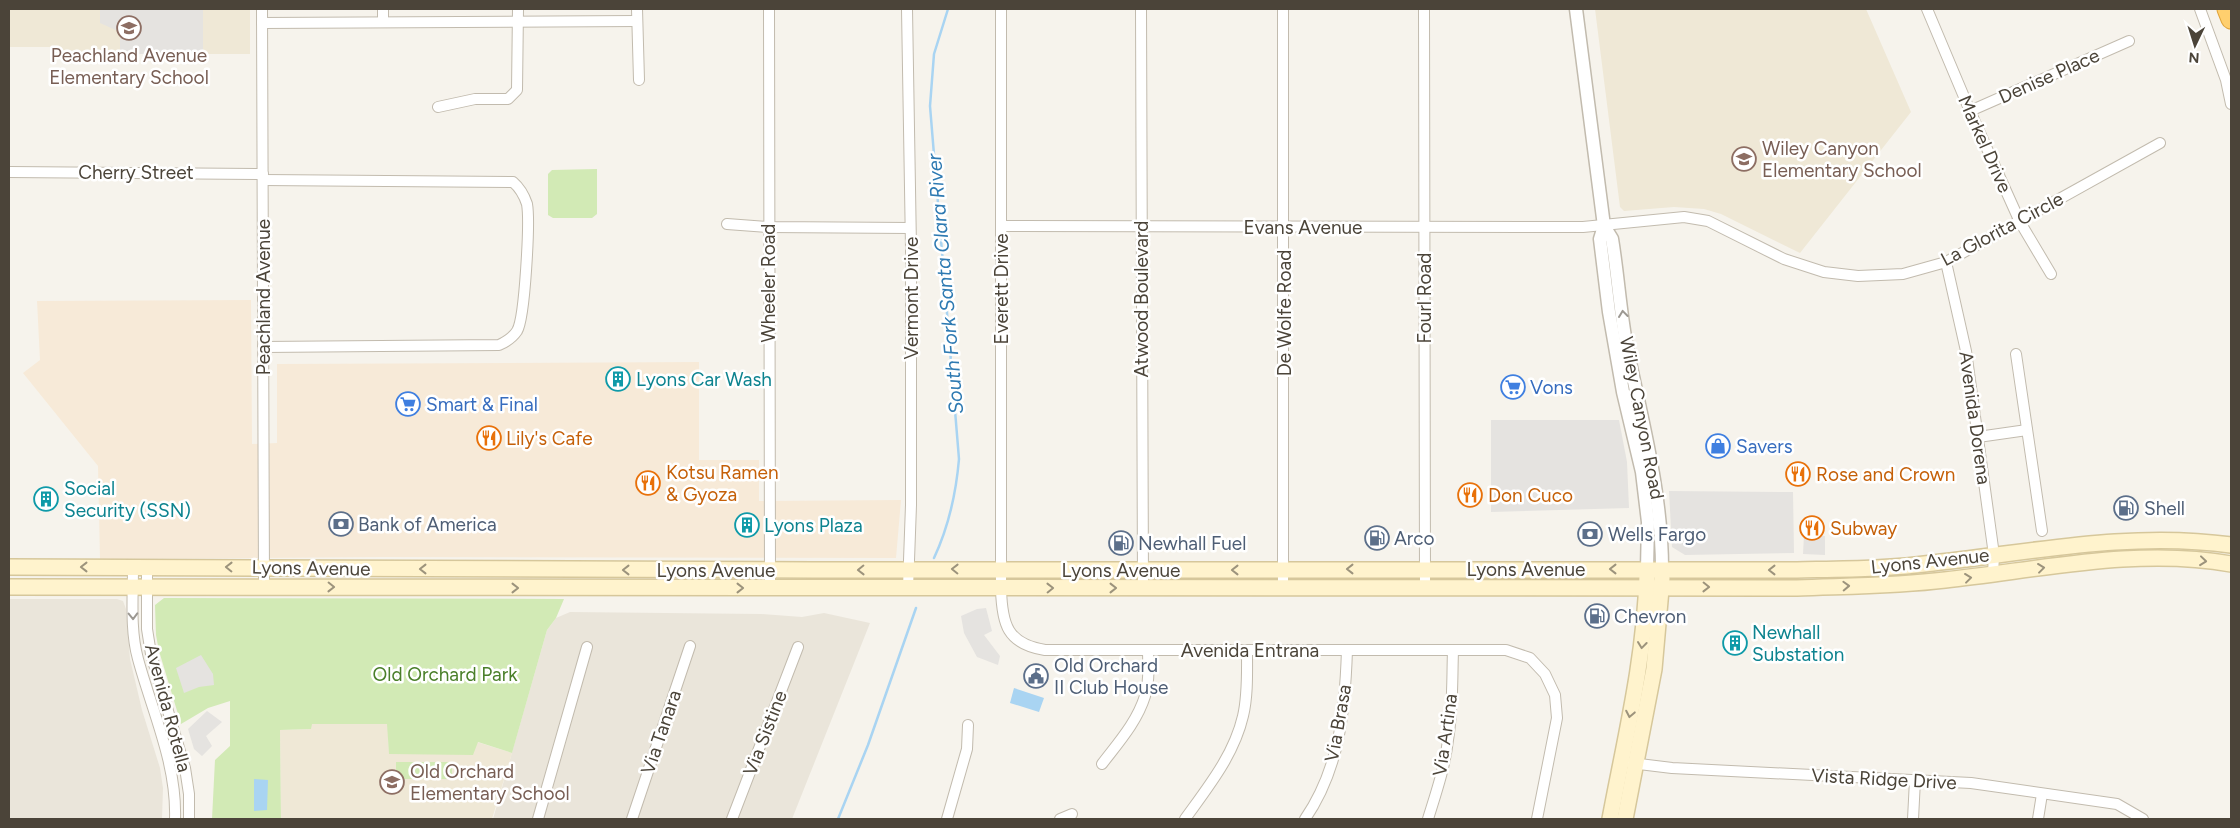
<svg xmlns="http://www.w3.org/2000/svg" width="2240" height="828" font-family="Figtree,sans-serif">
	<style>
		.residential { fill: #eae5da }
		.commercial { fill: #f7ead8 }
		.education { fill: #efe8d6 }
		.green { fill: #d2eab5 }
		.parking { fill: #e5e3e0 }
		.water { fill: #a9d4f2 }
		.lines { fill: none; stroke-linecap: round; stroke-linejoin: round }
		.stream { stroke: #a9d4f2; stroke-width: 2.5 }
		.minor-casing { stroke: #c2bbae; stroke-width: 12 }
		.tertiary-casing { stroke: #c2bbae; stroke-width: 15 }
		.secondary-casing { stroke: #d6c79b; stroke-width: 18 }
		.motorway-casing { stroke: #e0a43c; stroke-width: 21 }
		.minor { stroke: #fff; stroke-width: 10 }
		.tertiary { stroke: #fff; stroke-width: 12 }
		.secondary { stroke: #fff3cd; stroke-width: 15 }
		.motorway { stroke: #ffcf6e; stroke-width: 19 }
		.oneway { stroke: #9c9892 }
		.oneway2 { stroke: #9c937c }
		.labels { text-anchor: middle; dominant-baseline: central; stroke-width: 5; stroke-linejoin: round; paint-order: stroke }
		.education-label { font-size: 19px; fill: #785e54; stroke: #fff; text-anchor: start }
		.street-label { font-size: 19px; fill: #4b4439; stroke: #fff }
		.culture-label { font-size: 19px; fill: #0d838f; stroke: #fff; text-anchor: start }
		.shop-label { font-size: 19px; fill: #366cbe; stroke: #fff; text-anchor: start }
		.food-label { font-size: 19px; fill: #c56008; stroke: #fff; text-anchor: start }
		.service-label { font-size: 19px; fill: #4e5e75; stroke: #fff; text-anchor: start }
		.park-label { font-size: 19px; fill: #4a7f2a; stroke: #fff }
		.water-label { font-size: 20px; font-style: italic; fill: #2e7ab2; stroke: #fff }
	</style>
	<rect width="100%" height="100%" fill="#f6f3ec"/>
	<g class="residential">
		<path d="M9,599H117L123,601L126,609L130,659L142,710L160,768L163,788L162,819H9Z"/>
		<path d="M570,612L761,614L802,617L824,613L870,623L792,819H493L547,630L556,618Z"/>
	</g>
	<path class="commercial" d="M251,300L252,444L277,443V364L699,362V460H759V501L901,500L896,558L381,557L100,559L98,466L23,373L40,360L37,301Z"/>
	<g class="education">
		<path d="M9,9H250V54H53V47H9Z"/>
		<path d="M1595,9H1866L1911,112L1800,253L1721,214L1704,209L1674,207L1624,211L1620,207Z"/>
		<path d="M311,724H388L389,754L477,742L512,753L492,819H281L280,730L311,729Z"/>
	</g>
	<g class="green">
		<path d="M597,169V214L592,218H553L548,215V174L552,170Z"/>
		<path d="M164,598L564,599L556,618L547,630L512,753L478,742L473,755L389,754L387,724H312L311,729L280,730L281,819H212L215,760L230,746V701L208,708L181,724L159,651L156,635L155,605Z"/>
		<rect x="396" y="762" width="56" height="17"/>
	</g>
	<g class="parking">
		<path d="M100,9H203V54H120V32L100,23Z"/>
		<path d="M1491,420H1619L1627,462L1629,508L1491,512Z"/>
		<path d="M1669,491L1793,492L1794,553L1685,555L1672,547Z"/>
		<path d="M1804,535L1825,536V555L1803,554Z"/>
		<path d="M986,608L992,631L984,635L1000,656L998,665L977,657L964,633L961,616L977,609Z"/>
		<path d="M201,655L213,674L214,685L199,687L184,693L176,668Z"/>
		<path d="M207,711L222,722L206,736L212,746L202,756L194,749L188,729Z"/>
	</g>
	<g class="water">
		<path d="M1014,688L1044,698L1039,712L1010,703Z"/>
		<path d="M254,779L268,780L267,810L254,811Z"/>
	</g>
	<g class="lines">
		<g class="stream">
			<path d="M934,558C949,526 956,494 959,459L930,106L934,54L948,9"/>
			<path d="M838,819L868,745L916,608"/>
		</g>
		<g class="minor-casing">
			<g id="minor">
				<path d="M262,9L264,586"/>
				<path d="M637,9L639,80"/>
				<path d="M769,9L770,588"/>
				<path d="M907,9L911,248V505L908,588"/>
				<path d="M1001,9V589C1002,624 1007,644 1045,650H1506L1530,658L1545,674L1555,695L1557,718L1537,819"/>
				<path d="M1141,9L1143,588"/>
				<path d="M1283,9V588"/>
				<path d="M1424,9L1425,588"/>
				<path d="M1927,9L1970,111L2020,222L2051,274"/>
				<path d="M2200,9L2226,80L2231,104"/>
				<path d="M383,22V9"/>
				<path d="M262,23L637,21"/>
				<path d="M438,107L475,99H508L517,90L518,9"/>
				<path d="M1970,111L2129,41"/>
				<path d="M9,172L263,174"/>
				<path d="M263,180L513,182C520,188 524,195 527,204C530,221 525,318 517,331C513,337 506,342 499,345L263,347"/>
				<path d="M727,224L768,227L910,228"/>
				<path d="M1002,226L1583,227L1684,217L1708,221L1784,259L1824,272L1858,276L1903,274L1946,262L2160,143"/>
				<path d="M1946,262L1966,351L1994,555L1993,574"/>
				<path d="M2016,354L2042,531"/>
				<path d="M1978,437L2027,430"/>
				<path d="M133,567C133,598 130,630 138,659C152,711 177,764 175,819"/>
				<path d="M147,568V629L151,654L185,768L189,794V819"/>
				<path d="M1631,763L1672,768L1971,783L2117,804L2143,819"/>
				<path d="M1102,764C1118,743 1137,722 1145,696C1150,681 1148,665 1148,650"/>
				<path d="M538,819L587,647"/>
				<path d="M632,819L690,646"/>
				<path d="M732,819L798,647"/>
				<path d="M947,819L967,749L968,725"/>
				<path d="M1060,819L1072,814"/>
				<path d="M1185,819C1208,787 1234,755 1243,716C1248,695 1247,672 1247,651"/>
				<path d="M1305,819C1340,768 1345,710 1347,650"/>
				<path d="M1428,819C1436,793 1445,767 1448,740C1453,710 1452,680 1453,650"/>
				<path d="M1913,819L1915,780"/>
				<path d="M2038,819L2042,794"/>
			</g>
		</g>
		<g class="tertiary-casing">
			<g id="tertiary">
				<path d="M1576,9L1604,226L1612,239C1618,275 1620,312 1627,348C1642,422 1662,493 1662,569"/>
				<path d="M1604,226L1600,239L1609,312L1623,392L1642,472L1648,522L1647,569"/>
			</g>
		</g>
		<g class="secondary-casing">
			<g id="secondary">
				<path d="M9,567L813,570H1797C1842,569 1889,569 1933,563C2032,552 2132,531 2231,545"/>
				<path d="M9,587L1797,588C1846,586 1896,586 1945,580C2039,570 2137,547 2231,564"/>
				<path d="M1610,819C1625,739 1645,658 1647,576"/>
				<path d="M1625,819L1654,669L1662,578"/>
			</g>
		</g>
		<g class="motorway-casing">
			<path id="motorway" d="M2227,9L2231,19"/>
		</g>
		<use href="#minor" class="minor"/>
		<use href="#tertiary" class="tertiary"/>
		<use href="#secondary" class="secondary"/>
		<use href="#motorway" class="motorway"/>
	</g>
	<defs><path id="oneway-chevron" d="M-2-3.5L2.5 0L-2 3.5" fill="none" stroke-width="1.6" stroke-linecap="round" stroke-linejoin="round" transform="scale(1.25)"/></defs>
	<g class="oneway">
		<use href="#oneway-chevron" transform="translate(1623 314) rotate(-97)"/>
		<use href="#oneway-chevron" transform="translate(133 616) rotate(89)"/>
	</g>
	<g class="oneway2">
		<use href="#oneway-chevron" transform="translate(2203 561) rotate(6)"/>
		<use href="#oneway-chevron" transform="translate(84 567) rotate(-180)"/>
		<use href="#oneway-chevron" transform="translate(229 567) rotate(-179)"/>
		<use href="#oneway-chevron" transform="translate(2041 568) rotate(-7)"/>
		<use href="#oneway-chevron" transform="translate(423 569) rotate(-180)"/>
		<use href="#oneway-chevron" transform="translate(955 569) rotate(-179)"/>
		<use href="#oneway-chevron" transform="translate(1350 569) rotate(180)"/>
		<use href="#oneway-chevron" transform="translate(1613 569) rotate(-180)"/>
		<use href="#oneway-chevron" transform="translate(626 570) rotate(180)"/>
		<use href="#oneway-chevron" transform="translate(861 570) rotate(179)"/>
		<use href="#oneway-chevron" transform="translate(1235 570) rotate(180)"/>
		<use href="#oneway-chevron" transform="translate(1772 570) rotate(180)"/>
		<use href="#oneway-chevron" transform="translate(1968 578) rotate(-7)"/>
		<use href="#oneway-chevron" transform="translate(1846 586) rotate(-2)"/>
		<use href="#oneway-chevron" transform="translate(331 587) rotate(1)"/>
		<use href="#oneway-chevron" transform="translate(1706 587) rotate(1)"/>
		<use href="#oneway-chevron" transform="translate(515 588)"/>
		<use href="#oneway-chevron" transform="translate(740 588)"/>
		<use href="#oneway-chevron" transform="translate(1050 588) rotate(-1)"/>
		<use href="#oneway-chevron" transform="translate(1113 588)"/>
		<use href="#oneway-chevron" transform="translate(1642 645) rotate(97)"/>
		<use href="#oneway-chevron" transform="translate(1630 714) rotate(101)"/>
	</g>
	<defs>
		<g id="school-ring" transform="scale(1.25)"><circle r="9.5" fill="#fff" stroke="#8d6e63" stroke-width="1.5"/><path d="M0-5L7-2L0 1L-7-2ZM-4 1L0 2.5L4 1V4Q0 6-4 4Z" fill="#8d6e63"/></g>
		<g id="building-ring" transform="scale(1.25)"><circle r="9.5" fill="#fff" stroke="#0f9aa8" stroke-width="1.5"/><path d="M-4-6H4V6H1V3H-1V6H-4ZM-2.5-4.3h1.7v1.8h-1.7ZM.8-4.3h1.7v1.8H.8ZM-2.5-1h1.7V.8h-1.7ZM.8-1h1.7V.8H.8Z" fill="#0f9aa8"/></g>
		<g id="supermarket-ring" transform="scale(1.25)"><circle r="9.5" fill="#fff" stroke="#3f7fe0" stroke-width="1.5"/><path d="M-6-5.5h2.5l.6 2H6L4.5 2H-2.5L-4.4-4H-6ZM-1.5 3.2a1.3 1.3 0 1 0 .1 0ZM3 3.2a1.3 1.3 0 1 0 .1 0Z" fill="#3f7fe0"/></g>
		<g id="restaurant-ring" transform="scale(1.25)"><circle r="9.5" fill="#fff" stroke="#e8710a" stroke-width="1.5"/><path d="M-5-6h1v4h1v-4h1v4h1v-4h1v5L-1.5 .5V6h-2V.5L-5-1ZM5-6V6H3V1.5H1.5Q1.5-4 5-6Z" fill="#e8710a"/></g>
		<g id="shop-ring" transform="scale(1.25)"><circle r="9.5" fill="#fff" stroke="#3f7fe0" stroke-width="1.5"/><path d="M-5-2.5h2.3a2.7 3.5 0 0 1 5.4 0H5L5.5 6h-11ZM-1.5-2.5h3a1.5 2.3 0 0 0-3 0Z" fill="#3f7fe0"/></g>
		<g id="fuel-ring" transform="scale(1.25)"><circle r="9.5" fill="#fff" stroke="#5c6f8a" stroke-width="1.5"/><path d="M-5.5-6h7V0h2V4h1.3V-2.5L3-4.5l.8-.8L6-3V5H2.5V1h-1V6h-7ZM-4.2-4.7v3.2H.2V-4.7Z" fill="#5c6f8a"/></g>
		<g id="bank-ring" transform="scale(1.25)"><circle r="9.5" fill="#fff" stroke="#5c6f8a" stroke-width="1.5"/><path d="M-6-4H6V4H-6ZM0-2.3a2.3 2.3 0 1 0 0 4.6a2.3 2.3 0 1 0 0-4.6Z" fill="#5c6f8a"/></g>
		<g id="civic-ring" transform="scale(1.25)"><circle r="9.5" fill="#fff" stroke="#5c6f8a" stroke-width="1.5"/><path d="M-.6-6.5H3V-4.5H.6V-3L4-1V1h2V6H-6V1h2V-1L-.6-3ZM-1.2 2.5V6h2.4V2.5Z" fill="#5c6f8a"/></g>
	</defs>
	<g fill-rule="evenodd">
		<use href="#school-ring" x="129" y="28"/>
		<use href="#school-ring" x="1744" y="159"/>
		<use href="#building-ring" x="618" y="379"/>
		<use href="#supermarket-ring" x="1513" y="387"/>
		<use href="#supermarket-ring" x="408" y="404"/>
		<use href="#restaurant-ring" x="489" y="438"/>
		<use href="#shop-ring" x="1718" y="446"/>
		<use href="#restaurant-ring" x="1798" y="474"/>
		<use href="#restaurant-ring" x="648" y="483"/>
		<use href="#restaurant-ring" x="1470" y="495"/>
		<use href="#building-ring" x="46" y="499"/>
		<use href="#fuel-ring" x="2126" y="508"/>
		<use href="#bank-ring" x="341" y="524"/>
		<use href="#building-ring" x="747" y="525"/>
		<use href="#restaurant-ring" x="1812" y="528"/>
		<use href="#bank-ring" x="1590" y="534"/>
		<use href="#fuel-ring" x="1377" y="538"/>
		<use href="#fuel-ring" x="1121" y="543"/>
		<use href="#fuel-ring" x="1597" y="616"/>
		<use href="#building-ring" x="1735" y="643"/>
		<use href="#civic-ring" x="1036" y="676"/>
		<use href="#school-ring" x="392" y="782"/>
	</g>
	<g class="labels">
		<g class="education-label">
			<text x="129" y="55" text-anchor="middle">Peachland Avenue<tspan x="129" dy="22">Elementary School</tspan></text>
			<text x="1762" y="148">Wiley Canyon<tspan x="1762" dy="22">Elementary School</tspan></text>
			<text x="410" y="771">Old Orchard<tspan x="410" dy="22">Elementary School</tspan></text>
		</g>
		<g class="street-label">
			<text transform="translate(2049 76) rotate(-24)">Denise Place</text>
			<text transform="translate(1985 144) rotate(66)">Markel Drive</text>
			<text x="136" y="172">Cherry Street</text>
			<text x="1303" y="227">Evans Avenue</text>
			<text transform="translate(2002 229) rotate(-28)">La Glorita Circle</text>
			<text transform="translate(768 283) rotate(-90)">Wheeler Road</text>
			<text transform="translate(1001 289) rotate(-90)">Everett Drive</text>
			<text transform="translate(263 297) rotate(-90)">Peachland Avenue</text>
			<text transform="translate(911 298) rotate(-90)">Vermont Drive</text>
			<text transform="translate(1424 298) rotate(-90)">Fourl Road</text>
			<text transform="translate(1141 299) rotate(-90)">Atwood Boulevard</text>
			<text transform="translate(1284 313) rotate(-90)">De Wolfe Road</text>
			<text transform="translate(1642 418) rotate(79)">Wiley Canyon Road</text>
			<text transform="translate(1975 418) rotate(82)">Avenida Dorena</text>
			<text transform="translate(1930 561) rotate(-6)">Lyons Avenue</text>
			<text transform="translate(311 568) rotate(1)">Lyons Avenue</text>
			<text x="1526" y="569">Lyons Avenue</text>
			<text x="716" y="570">Lyons Avenue</text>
			<text x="1121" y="570">Lyons Avenue</text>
			<text x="1250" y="650">Avenida Entrana</text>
			<text transform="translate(168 708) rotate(75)">Avenida Rotella</text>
			<text transform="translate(1338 723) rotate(-80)">Via Brasa</text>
			<text transform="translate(661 732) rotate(-71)">Via Tanara</text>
			<text transform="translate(765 733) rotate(-69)">Via Sistine</text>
			<text transform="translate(1445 735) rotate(-82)">Via Artina</text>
			<text transform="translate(1884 779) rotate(3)">Vista Ridge Drive</text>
		</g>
		<g class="culture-label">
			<text x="636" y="379">Lyons Car Wash</text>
			<text x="64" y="488">Social<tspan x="64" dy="22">Security (SSN)</tspan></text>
			<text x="764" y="525">Lyons Plaza</text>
			<text x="1752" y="632">Newhall<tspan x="1752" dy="22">Substation</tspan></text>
		</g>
		<g class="shop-label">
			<text x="1530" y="387">Vons</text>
			<text x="426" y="404">Smart &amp; Final</text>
			<text x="1736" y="446">Savers</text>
		</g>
		<g class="food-label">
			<text x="506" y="438">Lily's Cafe</text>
			<text x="666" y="472">Kotsu Ramen<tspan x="666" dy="22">&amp; Gyoza</tspan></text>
			<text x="1816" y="474">Rose and Crown</text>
			<text x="1488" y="495">Don Cuco</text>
			<text x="1830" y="528">Subway</text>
		</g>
		<g class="service-label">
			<text x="2144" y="508">Shell</text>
			<text x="358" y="524">Bank of America</text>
			<text x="1608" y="534">Wells Fargo</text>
			<text x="1394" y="538">Arco</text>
			<text x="1138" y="543">Newhall Fuel</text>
			<text x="1614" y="616">Chevron</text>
			<text x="1054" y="665">Old Orchard<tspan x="1054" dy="22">II Club House</tspan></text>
		</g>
		<g class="park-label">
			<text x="445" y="674">Old Orchard Park</text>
		</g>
		<g class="water-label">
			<text transform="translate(945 284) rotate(-95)">South Fork Santa Clara River</text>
		</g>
	</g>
	<rect width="2240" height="828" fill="none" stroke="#4b4439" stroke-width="20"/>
	<g transform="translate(2195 45) rotate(184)" stroke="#ffffff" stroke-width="4" paint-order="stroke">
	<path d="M0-4L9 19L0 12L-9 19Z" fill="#4b4439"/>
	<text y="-8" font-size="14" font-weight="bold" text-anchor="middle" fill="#4b4439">N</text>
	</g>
</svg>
